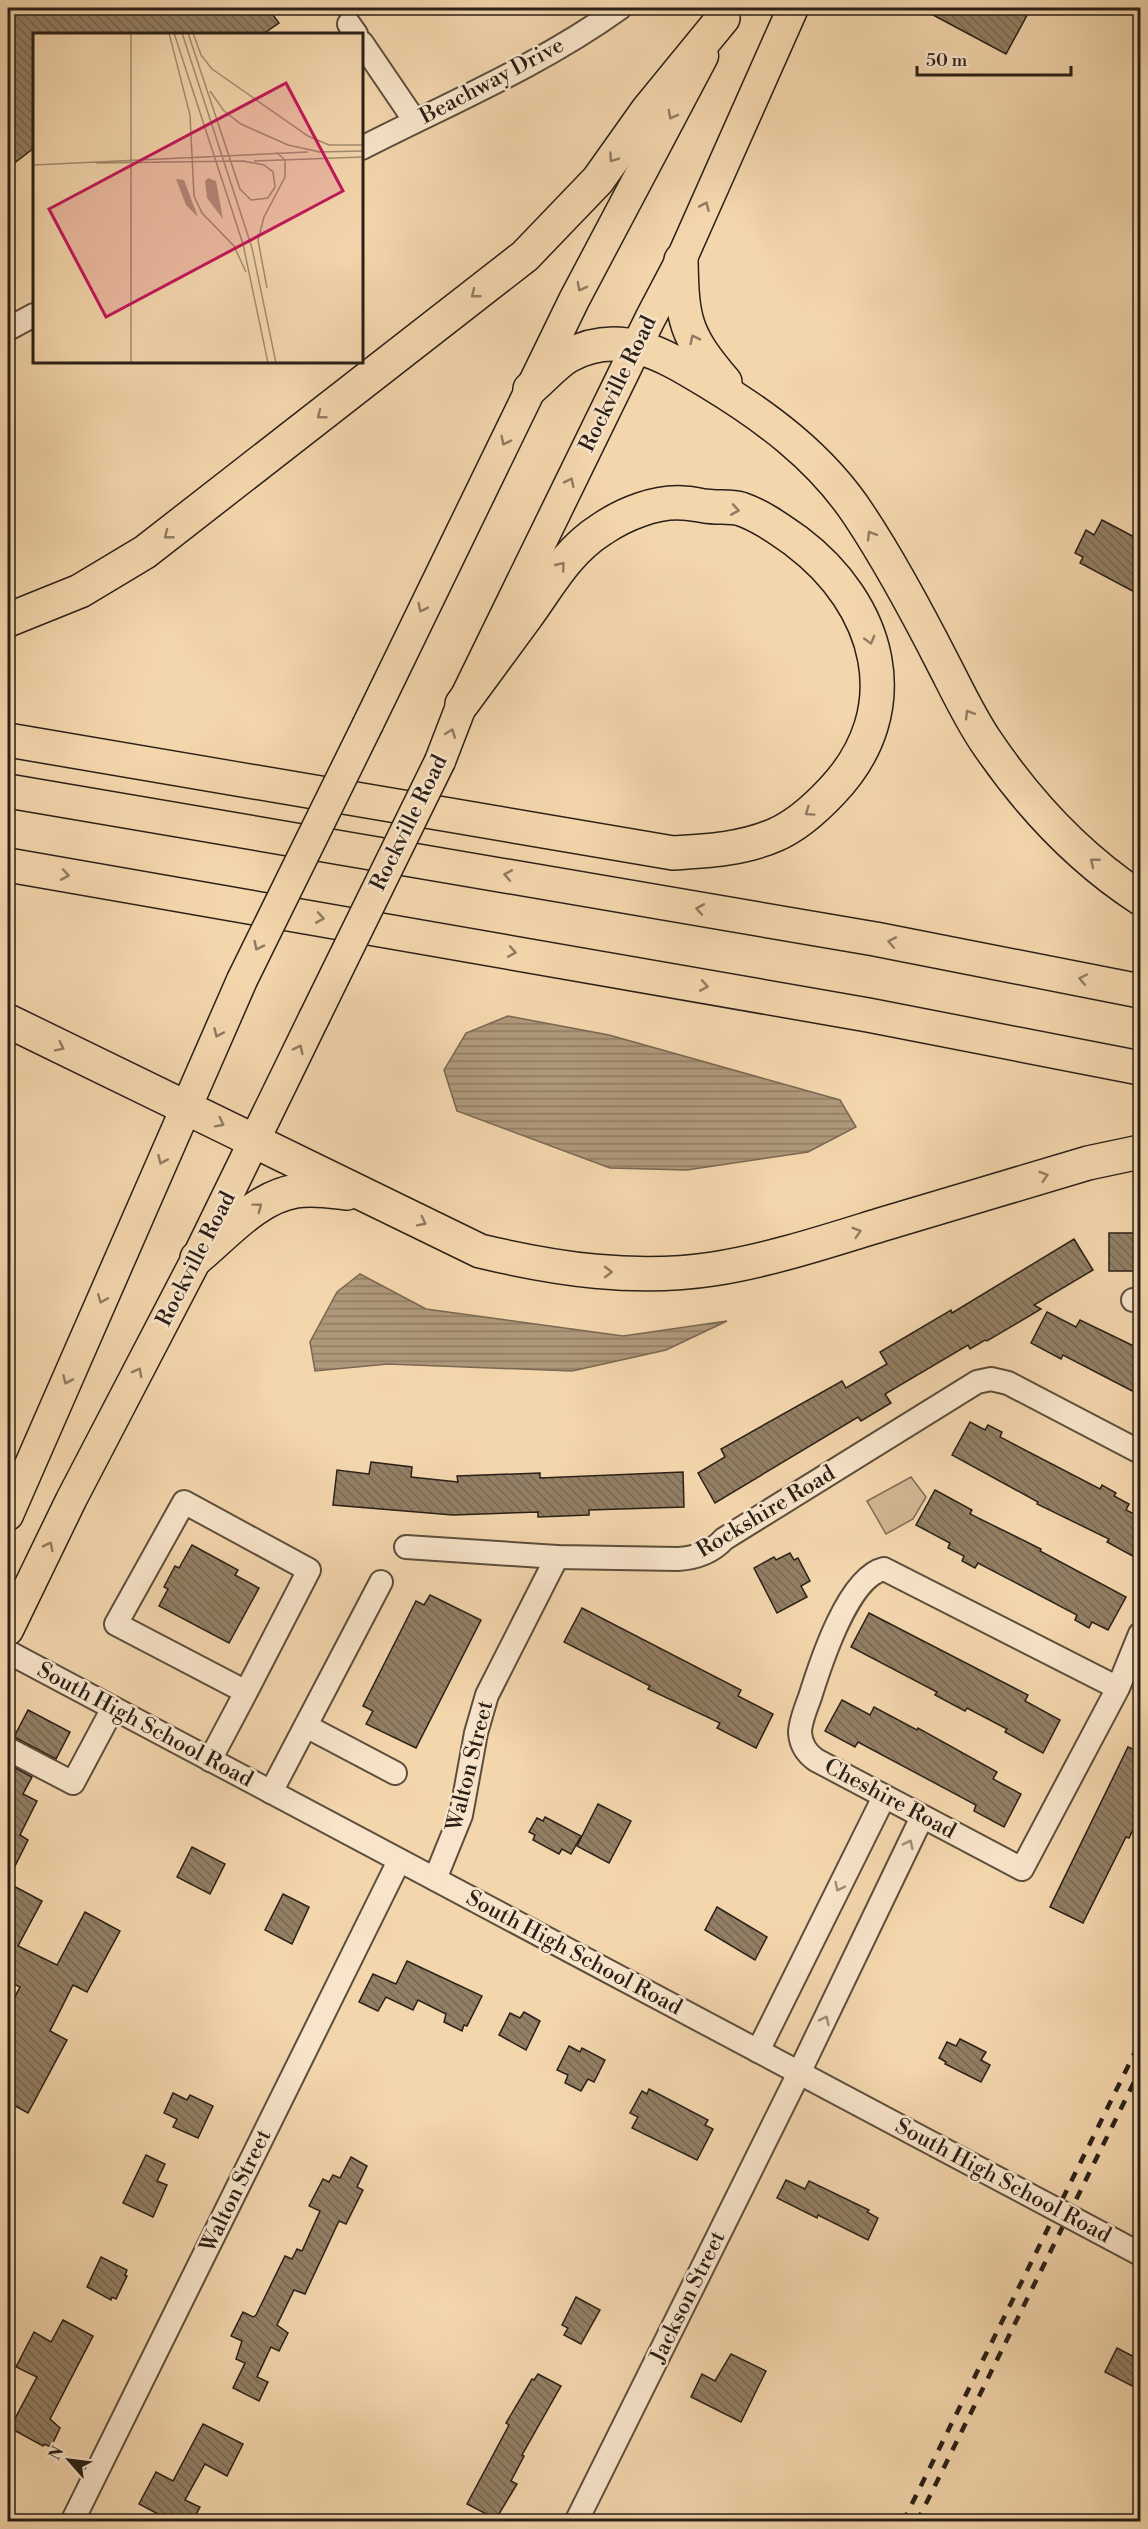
<svg xmlns="http://www.w3.org/2000/svg" width="1148" height="2529" font-family="'Libre Bodoni',serif">
	<style>
		.green { fill: #d2b794; stroke: #7e6c56; stroke-width: 1.5 }
		.water { fill: url(#water-rules); stroke: #7a6852; stroke-width: 1.5 }
		.building { fill: url(#building-back-hatch); stroke: #2a2017; stroke-width: 1.5 }
		.lines { fill: none; stroke-linecap: round; stroke-linejoin: round }
		.minor-casing { stroke: #5c4e3c; stroke-width: 26 }
		.major-casing { stroke: #2a2017; stroke-width: 33 }
		.highway-casing { stroke: #2a2017; stroke-width: 36 }
		.minor { stroke: #f8e4ca; stroke-width: 22 }
		.major { stroke: #f4d6ad; stroke-width: 30 }
		.highway { stroke: #f4d6ad; stroke-width: 33 }
		.rail { stroke: #2a2017; stroke-width: 4.5; stroke-dasharray: 10 10; stroke-linecap: butt }
		.minor-bridge-casing { stroke: #5c4e3c; stroke-width: 26; stroke-linecap: butt }
		.major-bridge-casing { stroke: #2a2017; stroke-width: 33; stroke-linecap: butt }
		.minor-bridge { stroke: #f8e4ca; stroke-width: 22 }
		.major-bridge { stroke: #f4d6ad; stroke-width: 30 }
		.oneway { stroke: #8f7b62 }
		.oneway2 { stroke: #9b8c79 }
		.labels { text-anchor: middle; dominant-baseline: central; stroke-width: 5; stroke-linejoin: round; paint-order: stroke }
		.street-label { font-size: 22px; fill: #2a2017; stroke: #f8e4ca }
		.inset-road { fill: none; stroke: #a38d71; stroke-width: 1.5 }
		.view { fill: #c2185b; fill-opacity: 0.15; stroke: #c2185b; stroke-width: 3 }
		.inset-edge { fill: none; stroke: #2a2017; stroke-width: 3 }
	</style>
	<defs>
		<pattern id="water-rules" width="6" height="5" patternUnits="userSpaceOnUse" patternTransform="scale(1.5)"><rect width="6" height="5" fill="#af987a"/><path d="M0 2.5h6" fill="none" stroke="#8f7c63"/></pattern>
		<pattern id="building-back-hatch" width="6" height="6" patternUnits="userSpaceOnUse" patternTransform="scale(1.5)"><rect width="6" height="6" fill="#937f65"/><path d="M-1 5l2 2M0 0l6 6M5-1l2 2" fill="none" stroke="#786852"/></pattern>
	</defs>
	<rect width="100%" height="100%" fill="#f4d6ad"/>
	<filter id="stains"><feTurbulence type="fractalNoise" baseFrequency=".00333" numOctaves="4"/><feColorMatrix values="0 0 0 0 .2 0 0 0 0 .09 0 0 0 0 .02 0 0 0 .5 -.17"/></filter>
	<radialGradient id="worn" r=".72"><stop offset=".6" stop-color="#630" stop-opacity="0"/><stop offset="1" stop-color="#630" stop-opacity=".3"/></radialGradient>
	<path class="green" d="M911,1477L926,1497L913,1519L886,1534L867,1501Z"/>
	<g class="water">
		<path d="M508,1016L609,1035L840,1100L856,1127L808,1152L687,1170L610,1168L457,1111L444,1070L466,1033Z"/>
		<path d="M360,1274L426,1309L623,1336L727,1321L666,1350L572,1371L388,1364L315,1371L310,1342L337,1292Z"/>
	</g>
	<g class="building">
		<path d="M8,8H268L279,23L263,34H34V148L8,168Z"/>
		<path d="M920,8H1031L1006,54Z"/>
		<path d="M1102,520L1140,540V595L1080,563L1083,557L1075,553L1086,530L1094,535Z"/>
		<rect x="1109" y="1233" width="31" height="38"/>
		<path d="M1074,1239L1093,1270L1034,1305L1041,1309L987,1341L985,1340L970,1349L968,1345L885,1394L891,1403L861,1421L858,1417L715,1503L698,1473L725,1457L721,1449L842,1381L846,1388L887,1364L880,1352L951,1310L952,1313Z"/>
		<path d="M1047,1312L1076,1327L1080,1320L1140,1349V1395L1063,1355L1061,1359L1031,1343Z"/>
		<path d="M970,1422L985,1430L988,1425L1002,1432L1000,1437L1100,1489L1102,1485L1116,1493L1114,1496L1129,1504L1126,1510L1140,1517V1560L1107,1542L1109,1539L1037,1504L1038,1502L952,1455Z"/>
		<path d="M371,1462L412,1467L411,1477L458,1482L457,1476L540,1473V1478L683,1472L684,1507L589,1510V1515L538,1517V1512L453,1515L333,1505L337,1470L369,1474Z"/>
		<path d="M935,1490L972,1510L970,1514L1041,1549L1040,1551L1126,1597L1108,1630L1092,1622L1089,1628L1075,1620L1077,1615L978,1563L975,1568L962,1561L964,1556L948,1548L950,1543L916,1525Z"/>
		<path d="M192,1545L238,1570L235,1575L259,1588L229,1643L159,1606L168,1589L164,1587L175,1566L179,1568Z"/>
		<path d="M790,1553L794,1560L798,1558L810,1581L801,1586L807,1597L777,1613L754,1568L774,1557L776,1560Z"/>
		<path d="M430,1595L481,1620L416,1748L366,1724L373,1711L363,1706L416,1601L424,1605Z"/>
		<path d="M582,1608L741,1690L738,1696L773,1714L756,1748L717,1728L720,1723L648,1689L650,1686L564,1642Z"/>
		<path d="M869,1613L1028,1695L1025,1701L1060,1720L1043,1753L1005,1732L1007,1729L967,1708L965,1711L935,1695L937,1692L851,1647Z"/>
		<path d="M842,1700L870,1715L874,1707L917,1730L918,1728L997,1772L993,1779L1021,1794L1004,1827L974,1811L976,1805L858,1742L855,1747L825,1731Z"/>
		<path d="M28,1710L70,1732L56,1759L14,1737Z"/>
		<path d="M1128,1747L1140,1752V1815L1129,1838L1126,1837L1083,1923L1050,1907Z"/>
		<path d="M8,1764L32,1777L23,1794L37,1801L20,1835L28,1840L8,1880Z"/>
		<path d="M598,1804L631,1821L609,1863L577,1846Z"/>
		<path d="M545,1817L581,1836L571,1854L562,1849L559,1854L533,1840L535,1835L529,1832L537,1818L543,1821Z"/>
		<path d="M192,1847L225,1864L210,1894L177,1877Z"/>
		<path d="M8,1883L42,1901L18,1946L57,1965L85,1912L120,1931L87,1992L73,1985L50,2031L67,2040L28,2113L8,2102V2010L20,1987L8,1981Z"/>
		<path d="M283,1894L309,1907L292,1944L265,1930Z"/>
		<path d="M717,1907L767,1937L755,1960L705,1930Z"/>
		<path d="M407,1961L482,1996L467,2026L464,2025L462,2031L444,2022L446,2014L418,2000L413,2010L386,1997L378,2011L359,2002L373,1974L396,1984Z"/>
		<path d="M524,2012L540,2021L526,2050L499,2035L510,2013L520,2018Z"/>
		<path d="M960,2039L986,2052L981,2060L990,2065L981,2082L945,2064L946,2062L939,2058L947,2042L956,2046Z"/>
		<path d="M569,2046L580,2052L582,2048L605,2060L594,2082L588,2079L581,2091L565,2083L568,2075L557,2070Z"/>
		<path d="M649,2089L708,2120L705,2125L713,2129L697,2160L632,2128L638,2117L630,2113L642,2091L647,2094Z"/>
		<path d="M173,2093L187,2100L190,2095L213,2106L198,2138L173,2127L177,2119L164,2113Z"/>
		<path d="M146,2155L165,2164L157,2181L167,2185L153,2217L123,2203Z"/>
		<path d="M351,2157L367,2166L357,2187L363,2190L346,2224L339,2221L305,2294L294,2290L277,2325L288,2333L279,2351L271,2347L257,2377L268,2382L259,2401L233,2388L245,2363L236,2359L242,2341L231,2336L243,2312L253,2317L256,2315L285,2256L292,2259L297,2249L302,2251L320,2211L309,2206L323,2179L329,2182L333,2175L340,2178Z"/>
		<path d="M786,2180L805,2189L809,2181L869,2210L867,2212L878,2218L868,2240L818,2215L817,2218L777,2198Z"/>
		<path d="M101,2257L127,2270L125,2275L127,2276L116,2299L112,2297L111,2300L87,2287Z"/>
		<path d="M576,2297L600,2310L581,2344L564,2335L568,2328L562,2325Z"/>
		<path d="M63,2320L93,2336L50,2419L60,2428L51,2447L44,2444L43,2446L10,2428L37,2377L16,2367L34,2332L51,2342Z"/>
		<path d="M1117,2348L1140,2360V2390L1105,2372Z"/>
		<path d="M731,2354L766,2371L741,2422L691,2397L702,2374L715,2381Z"/>
		<path d="M538,2374L561,2386L522,2455L524,2456L511,2481L517,2484L496,2519L467,2504L509,2425L506,2423L532,2379L534,2380Z"/>
		<path d="M203,2424L243,2444L227,2476L205,2464L185,2500L200,2507L192,2522H173L139,2504L156,2472L173,2481Z"/>
	</g>
	<g class="lines">
		<g class="minor-casing">
			<g id="minor">
				<path d="M349,24L356,34"/>
				<path d="M362,43L415,121"/>
				<path d="M362,148C448,104 541,65 620,8"/>
				<path d="M8,329L34,315"/>
				<path d="M1133,1300H1140"/>
				<path d="M406,1547L557,1557L678,1559C695,1558 712,1552 724,1539L977,1382L991,1379L1008,1383L1140,1452"/>
				<path d="M8,1652L935,2145"/>
				<path d="M1118,1688L884,1569C848,1577 820,1665 810,1697C806,1708 800,1722 800,1733C801,1745 806,1753 816,1760L1022,1869L1118,1688L1140,1634"/>
				<path d="M306,1726L395,1773"/>
				<path d="M8,1749L73,1783L113,1708"/>
				<path d="M210,1760L246,1692L116,1624L184,1502L309,1570L246,1692"/>
				<path d="M271,1792L381,1582"/>
				<path d="M435,1879L461,1815L476,1733L487,1695L557,1557"/>
				<path d="M758,2051L884,1797"/>
				<path d="M72,2522L399,1861"/>
				<path d="M576,2522L799,2073L922,1817"/>
			</g>
		</g>
		<g class="major-casing">
			<g id="major">
				<path d="M368,724L574,300L703,56"/>
				<path d="M440,761L462,704L650,319L681,260L793,8"/>
				<path d="M8,1515L242,980"/>
				<path d="M8,1630L71,1500L197,1258L314,1018"/>
			</g>
		</g>
		<g class="highway-casing">
			<g id="highway">
				<path d="M681,260C682,321 685,335 725,382"/>
				<path d="M530,389C542,379 555,364 568,356C619,328 663,354 707,381C765,416 821,457 859,515C889,560 919,616 944,665C957,690 969,716 985,740C1026,801 1079,858 1140,898"/>
				<path d="M8,620L80,591L145,552L525,256L598,180L647,111L723,18"/>
				<path d="M8,740L673,853C708,851 743,849 775,835C796,826 817,807 832,791C910,709 880,604 796,541C779,529 761,516 741,509C730,506 717,508 705,506C698,505 690,503 683,503C656,501 624,514 602,529C567,551 550,584 526,617C505,646 483,675 462,704"/>
				<path d="M8,791L875,939L1140,991"/>
				<path d="M8,865L868,1015L1140,1068"/>
				<path d="M8,1021L480,1251C556,1269 635,1281 713,1269C770,1260 825,1242 880,1225C949,1204 1019,1184 1088,1163L1140,1152"/>
				<path d="M197,1258C226,1234 257,1197 296,1191C313,1188 330,1191 347,1193"/>
			</g>
		</g>
		<use href="#minor" class="minor"/>
		<use href="#major" class="major"/>
		<use href="#highway" class="highway"/>
		<g class="rail">
			<path d="M903,2522L1140,2042"/>
			<path d="M917,2522L1140,2070"/>
		</g>
		<g class="minor-bridge-casing">
			<path id="minor-bridge" d="M935,2145L1140,2254"/>
		</g>
		<g class="major-bridge-casing">
			<g id="major-bridge">
				<path d="M242,980L368,724"/>
				<path d="M314,1018L440,761"/>
			</g>
		</g>
		<use href="#minor-bridge" class="minor-bridge"/>
		<use href="#major-bridge" class="major-bridge"/>
	</g>
	<defs><path id="oneway-chevron" d="M-2-3.5L2.5 0L-2 3.5" fill="none" stroke-width="1.6" stroke-linecap="round" stroke-linejoin="round" transform="scale(1.5)"/></defs>
	<g class="oneway">
		<use href="#oneway-chevron" transform="translate(672 115) rotate(118)"/>
		<use href="#oneway-chevron" transform="translate(613 158) rotate(125)"/>
		<use href="#oneway-chevron" transform="translate(705 206) rotate(-66)"/>
		<use href="#oneway-chevron" transform="translate(581 287) rotate(118)"/>
		<use href="#oneway-chevron" transform="translate(475 294) rotate(142)"/>
		<use href="#oneway-chevron" transform="translate(694 339) rotate(-116)"/>
		<use href="#oneway-chevron" transform="translate(321 415) rotate(142)"/>
		<use href="#oneway-chevron" transform="translate(505 441) rotate(116)"/>
		<use href="#oneway-chevron" transform="translate(570 482) rotate(-64)"/>
		<use href="#oneway-chevron" transform="translate(735 510) rotate(10)"/>
		<use href="#oneway-chevron" transform="translate(168 535) rotate(142)"/>
		<use href="#oneway-chevron" transform="translate(871 535) rotate(-121)"/>
		<use href="#oneway-chevron" transform="translate(561 566) rotate(-51)"/>
		<use href="#oneway-chevron" transform="translate(422 608) rotate(116)"/>
		<use href="#oneway-chevron" transform="translate(870 640) rotate(75)"/>
		<use href="#oneway-chevron" transform="translate(969 714) rotate(-121)"/>
		<use href="#oneway-chevron" transform="translate(451 733) rotate(-70)"/>
		<use href="#oneway-chevron" transform="translate(809 812) rotate(145)"/>
		<use href="#oneway-chevron" transform="translate(1094 862) rotate(-141)"/>
		<use href="#oneway-chevron" transform="translate(65 875) rotate(10)"/>
		<use href="#oneway-chevron" transform="translate(508 875) rotate(-170)"/>
		<use href="#oneway-chevron" transform="translate(700 909) rotate(-170)"/>
		<use href="#oneway-chevron" transform="translate(320 918) rotate(10)"/>
		<use href="#oneway-chevron" transform="translate(892 942) rotate(-169)"/>
		<use href="#oneway-chevron" transform="translate(258 946) rotate(116)"/>
		<use href="#oneway-chevron" transform="translate(512 952) rotate(10)"/>
		<use href="#oneway-chevron" transform="translate(1083 979) rotate(-168)"/>
		<use href="#oneway-chevron" transform="translate(704 986) rotate(10)"/>
		<use href="#oneway-chevron" transform="translate(218 1033) rotate(114)"/>
		<use href="#oneway-chevron" transform="translate(60 1047) rotate(26)"/>
		<use href="#oneway-chevron" transform="translate(299 1049) rotate(-64)"/>
		<use href="#oneway-chevron" transform="translate(220 1123) rotate(27)"/>
		<use href="#oneway-chevron" transform="translate(162 1160) rotate(114)"/>
		<use href="#oneway-chevron" transform="translate(1044 1176) rotate(-17)"/>
		<use href="#oneway-chevron" transform="translate(258 1207) rotate(-37)"/>
		<use href="#oneway-chevron" transform="translate(422 1222) rotate(27)"/>
		<use href="#oneway-chevron" transform="translate(857 1232) rotate(-17)"/>
		<use href="#oneway-chevron" transform="translate(608 1272)"/>
		<use href="#oneway-chevron" transform="translate(102 1299) rotate(112)"/>
		<use href="#oneway-chevron" transform="translate(138 1372) rotate(-62)"/>
		<use href="#oneway-chevron" transform="translate(67 1380) rotate(114)"/>
		<use href="#oneway-chevron" transform="translate(49 1546) rotate(-64)"/>
	</g>
	<g class="oneway2">
		<use href="#oneway-chevron" transform="translate(909 1844) rotate(-64)"/>
		<use href="#oneway-chevron" transform="translate(839 1887) rotate(116)"/>
		<use href="#oneway-chevron" transform="translate(825 2020) rotate(-64)"/>
	</g>
	<g class="labels">
		<g class="street-label">
			<text transform="translate(492 81) rotate(-28)">Beachway Drive</text>
			<text transform="translate(618 384) rotate(-64)">Rockville Road</text>
			<text transform="translate(409 823) rotate(-64)">Rockville Road</text>
			<text transform="translate(196 1259) rotate(-63)">Rockville Road</text>
			<text transform="translate(766 1512) rotate(-31)">Rockshire Road</text>
			<text transform="translate(145 1725) rotate(28)">South High School Road</text>
			<text transform="translate(470 1766) rotate(-76)">Walton Street</text>
			<text transform="translate(890 1799) rotate(28)">Cheshire Road</text>
			<text transform="translate(574 1953) rotate(28)">South High School Road</text>
			<text transform="translate(1003 2181) rotate(28)">South High School Road</text>
			<text transform="translate(236 2191) rotate(-64)">Walton Street</text>
			<text transform="translate(688 2297) rotate(-64)">Jackson Street</text>
		</g>
	</g>
	<g transform="translate(33 33)">
		<rect width="330" height="330" fill="#f4d6ad"/>
		<path d="M175,145L183,148L190,186L174,165L172,148ZM143,146L151,147L165,184L153,172Z" fill="#af987a"/>
		<path class="inset-road" d="M98,0V330M136,0L157,82L161,163L169,180L201,213L213,239M141,0L210,211L235,330M149,0L219,215L243,330M155,0L207,156L218,167L235,165L242,154L240,139L231,132L210,128M160,0L168,22L179,36L275,103L296,112H330M177,58L191,78L208,91L255,112L287,119M284,119L330,118M221,128L330,124M63,130L212,128M0,132L275,119M234,255L225,207L231,184L252,144V127L243,119"/>
		<path class="view" d="M253,50L310,158L73,284L16,176Z"/>
		<rect width="330" height="330" class="inset-edge"/>
	</g>
	<rect width="1148" height="2529" fill="none" stroke="#f4d6ad" stroke-width="30"/>
	<rect x="9" y="9" width="1130" height="2511" fill="none" stroke="#2a2017" stroke-width="3"/>
	<rect x="15" y="15" width="1118" height="2499" fill="none" stroke="#2a2017" stroke-width="1.5"/>
	<g transform="translate(69 2460) rotate(298)" stroke="#f8e4ca" stroke-width="4.5" paint-order="stroke">
	<path d="M0-4.5L10 22L0 15L-10 22Z" fill="#2a2017"/>
	<text y="-9" font-size="16" font-weight="bold" text-anchor="middle" fill="#2a2017">N</text>
	</g>
	<path d="M917 66v9h154v-9" fill="none" stroke="#2a2017" stroke-width="3"/>
	<text x="926" y="66" font-size="18" fill="#2a2017" stroke="#f8e4ca" stroke-width="4.5" paint-order="stroke">50 m</text>
	<rect width="100%" height="100%" filter="url(#stains)"/>
	<rect width="100%" height="100%" fill="url(#worn)"/>
</svg>
